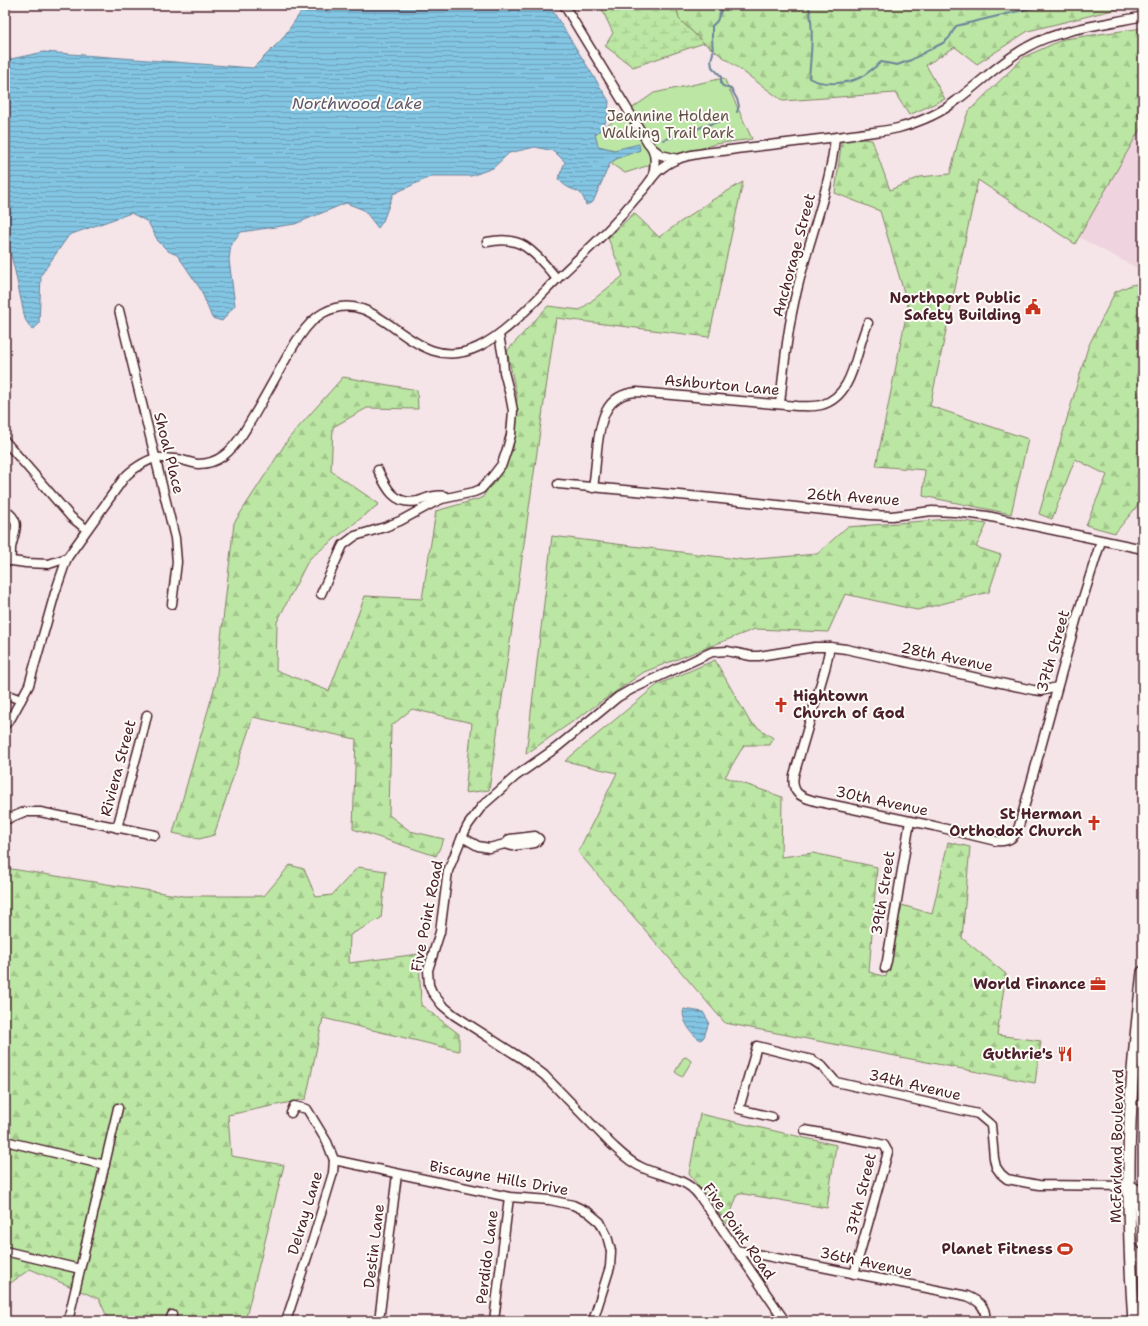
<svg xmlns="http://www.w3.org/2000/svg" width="1148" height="1326" font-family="'Shantell Sans',sans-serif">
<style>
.built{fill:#efd3de}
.forest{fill:url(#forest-firs);stroke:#828267}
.wetland{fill:url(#wetland-marsh);stroke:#828267}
.park{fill:#bbe6a3;stroke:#828267}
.water{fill:url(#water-rules);stroke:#6c839a}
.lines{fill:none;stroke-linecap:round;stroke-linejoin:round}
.stream{stroke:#6c839a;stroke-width:2}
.minor-casing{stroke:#4a1f2b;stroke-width:11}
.highway-casing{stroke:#4a1f2b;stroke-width:14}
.minor{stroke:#fdfcf7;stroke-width:8}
.highway{stroke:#fdfcf7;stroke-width:11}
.labels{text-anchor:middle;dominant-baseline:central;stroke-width:4;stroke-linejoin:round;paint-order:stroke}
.park-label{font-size:15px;fill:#665149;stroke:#fdfcf7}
.street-label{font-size:15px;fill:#4a1f2b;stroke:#fdfcf7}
.poi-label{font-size:15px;font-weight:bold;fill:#4a1f2b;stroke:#fdfcf7;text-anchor:end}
.water-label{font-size:16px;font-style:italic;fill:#5e596c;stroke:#fdfcf7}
</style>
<defs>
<pattern id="forest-firs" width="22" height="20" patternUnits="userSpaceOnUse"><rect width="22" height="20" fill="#bbe6a3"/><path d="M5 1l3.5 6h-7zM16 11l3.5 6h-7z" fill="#a2c58c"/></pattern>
<pattern id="wetland-marsh" width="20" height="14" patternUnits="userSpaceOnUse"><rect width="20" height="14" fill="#bbe6a3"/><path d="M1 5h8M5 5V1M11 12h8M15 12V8" fill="none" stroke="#a2c58c"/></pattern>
<pattern id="water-rules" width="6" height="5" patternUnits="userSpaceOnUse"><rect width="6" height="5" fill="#83c6e4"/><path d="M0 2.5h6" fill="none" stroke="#6da0b9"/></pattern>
</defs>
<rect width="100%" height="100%" fill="#f5e4e8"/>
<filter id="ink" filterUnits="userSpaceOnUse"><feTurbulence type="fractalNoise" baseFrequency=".025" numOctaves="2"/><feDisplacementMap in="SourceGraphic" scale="8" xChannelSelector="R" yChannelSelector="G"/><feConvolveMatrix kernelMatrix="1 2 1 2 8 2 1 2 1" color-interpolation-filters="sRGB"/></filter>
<g filter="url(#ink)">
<path class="built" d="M1143,104v167l-76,-40z"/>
<g class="forest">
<path d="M676,5h457l-105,26 -51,33 -22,-17 -29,18 19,34 -36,16 -14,-22 -112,8 -79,-58 -25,-24z"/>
<path d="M1143,28v96l-68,120 -97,-64 -48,226 98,33 -17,75 -88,-18 2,-26 -49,-4 32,-160 -28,-95 -45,-18 7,-56 30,3 18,50 30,-13 30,-3 9,-36 9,-26 56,-55 40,-18z"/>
<path d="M743,182l-34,155 -153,-19 -67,472 -24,3 7,-70 -60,-14 -21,17 -2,89 21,16 34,8 -8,17 -83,-27 3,-90 -103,-22 -39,118 -15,4 -26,-6 43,-151 18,-159 55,-85 54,-61 74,13 1,19 -51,-1 -34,19 -2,44 48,33 -70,55 -32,63 -1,48 53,21 36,-95 57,3 14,-88 46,-13 31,-48 4,-53 -10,-46 41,-45 32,4 43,-34 -15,-38 26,-25 25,24 50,-35z"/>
<path d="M1143,283v216l-28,34 -29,-8 21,-50 -32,-16 -23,60 -13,-5 49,-167 27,-55 16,-7z"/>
<path d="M949,519l38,5 -11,23 25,8 -12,37 -72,18 -72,-16 -17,38 -73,-3 -111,43 -118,82 26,-218 193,24 72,-6 30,-27z"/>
<path d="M715,660l35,62 23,16 -3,7h-26l-19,32 57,20 -1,60 32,-4 64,14 -8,105 17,5 16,-72 30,9 16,-72 22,5 -8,91 44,36 -9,61 44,6 -6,42 -310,-60 -147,-171 39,-79 -52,-12 92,-76z"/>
<path d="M290,865l14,4 12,28 16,-2 26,-28 28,4 -5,47 -31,17 -1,28 70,-9 2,51 38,29v17l-136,-33 -17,81 -78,16 3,41 53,9 -39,156h-136l-10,-22 -69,-30 -25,18v-419l178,28h81z"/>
<path d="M700,1114l136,31 -9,63 -89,-15 -11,31 -38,-50z"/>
</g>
<path class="wetland" d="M600,5h76l3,14 25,24 -71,24 -28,-21 8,-13z"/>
<g class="park">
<path d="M724,78l28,61 -37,5 -90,29 -15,-10 8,-5 22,-8h-26l-16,-4 -3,-12 59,-41z"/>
<path d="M686,1057l5,4v1l-9,15 -7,-5 8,-14z"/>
</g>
<g class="water">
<path d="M306,5h243l60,96 -1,12 -4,14 -9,7 3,12 16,4 25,-6 1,6 -22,8 -8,5 -17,39 -7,3c-5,-17 -9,-12 -20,-19 -3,-2 -6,-5 -8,-7l7,-17 -11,-11 -19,-4 -26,6 -16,15 -22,8h-39l-39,18 -10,27 -5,7 -14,-18 -18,-7 -51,21 -54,8 -10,12 -2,16 6,45 -13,16 -10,-3 -11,-28 -16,-24 -8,-11 -9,-4 -10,-10 -10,-19 -17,-9 -62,22 -28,40 -2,49 -7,6 -7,-11 -10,-48 -7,-28 -3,1v-187l6,2 33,-7 209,16 29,-29z"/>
<path d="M684,1009l19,3 6,10 -5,15 -3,3c-9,-4 -21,-22 -17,-31z"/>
</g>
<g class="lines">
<g class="stream">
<path d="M723,5l-6,16 -5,5v12l1,15 -2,7 1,7 9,9v8l2,2 8,3 6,10 2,7 -2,6"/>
<path d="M800,5l9,2c5,24 2,47 0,71 13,8 39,6 52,-1 7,-4 14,-10 20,-15l16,3 14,-5 18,-10 14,-7 6,-5 7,-12 88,-21"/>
<path d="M663,140l63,-21"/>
</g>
<defs>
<g id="minor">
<path d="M564,5l84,138c9,8 7,22 5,33"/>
<path d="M653,149l8,6 17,4"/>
<path d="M487,242c10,-2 19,-3 28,0 15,3 33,26 42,37"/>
<path d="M119,310l56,228 2,24 -5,42"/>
<path d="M780,404c4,-39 8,-80 18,-118 12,-50 32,-97 37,-148"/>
<path d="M5,441l66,76 15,12"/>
<path d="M378,470c8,18 17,36 40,31 9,-3 18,-7 27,-5"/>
<path d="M558,484l154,14 158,17 22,1 40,-5 23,1 32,4 156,33"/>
<path d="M593,488c2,-13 3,-26 4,-38 3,-27 7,-56 40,-58l160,14c8,0 16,1 24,-1 34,-9 34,-55 47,-82"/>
<path d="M5,510c18,12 9,21 6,38 0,4 0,9 -1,13"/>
<path d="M5,560l21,3 23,1 18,-6"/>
<path d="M321,594l22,-49 12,-9 30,-9 15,-6 35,-19 7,-3 32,-7 7,-3 11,-12 10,-13 5,-15 4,-14 2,-24 -3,-16 -6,-23 -1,-15 -4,-22"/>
<path d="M830,647l-5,22 -31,106c-3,18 6,22 21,26l119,25 62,15c13,1 19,-3 23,-15l58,-209 24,-76"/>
<path d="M5,694l16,6"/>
<path d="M5,725l6,-7 18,-33 26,-92 12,-35 57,-80c7,-8 21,-17 31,-20 7,-1 15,1 22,1 7,1 14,4 21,5 21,0 33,-13 44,-29 13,-20 24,-41 36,-62 10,-18 26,-50 45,-60 59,-32 87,66 155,34 29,-14 56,-45 79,-68 20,-20 43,-39 62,-61 8,-10 17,-20 25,-29 6,-7 10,-16 18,-21 18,-15 46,-15 68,-18 43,-6 87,-10 130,-16 13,-2 26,-3 38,-6 22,-6 42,-14 59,-28 24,-18 43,-38 70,-53 31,-18 81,-23 116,-31"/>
<path d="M5,820l19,-8h16l115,23"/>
<path d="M117,828l25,-92 5,-21"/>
<path d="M462,837l16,9 11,2 16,-4 7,2 23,-3 4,-4 -4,-3 -25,3 -5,5"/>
<path d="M885,968l2,-7 23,-140"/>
<path d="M772,1117l-33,-8 18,-63 55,14 11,7 13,15 142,32 13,11 3,33 2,9 5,7 6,5 32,6 91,1"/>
<path d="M805,1130l71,13 8,2 4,7 -34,122"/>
<path d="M5,1141l100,24"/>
<path d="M334,1160l175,37 41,3 23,5 15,7 12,10 7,14 4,15 -1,16 -17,54"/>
<path d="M736,1250l231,46c12,5 20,11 18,25"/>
<path d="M5,1251l75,18"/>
<path d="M68,1321l50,-213"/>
<path d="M170,1321l2,-6"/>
<path d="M286,1321l27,-82 20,-66 1,-13 -7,-18 -20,-33 -13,-3 -3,7"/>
<path d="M379,1321l18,-147"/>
<path d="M494,1321l15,-124"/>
<path d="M785,1321l-82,-120c-3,-4 -6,-9 -10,-12 -13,-12 -37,-14 -52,-22 -12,-5 -21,-15 -30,-23l-67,-69 -20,-15 -70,-45 -12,-10 -10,-13 -3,-7 -1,-15 12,-38 8,-61 14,-34 6,-12 14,-19 34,-30 40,-28 62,-51 14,-8 80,-37 15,-1 24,5h8l56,-9h15l16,2 187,41 8,1 16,-4"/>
</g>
<g id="highway">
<path d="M1130,1186l6,4 3,10 4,43"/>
<path d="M1134,1321c-5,-73 -7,-146 -3,-219 2,-43 7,-87 12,-130"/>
</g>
</defs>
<use href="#minor" class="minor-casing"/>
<use href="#highway" class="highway-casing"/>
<use href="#minor" class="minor"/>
<use href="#highway" class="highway"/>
</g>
</g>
<defs>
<symbol id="civic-bare" viewBox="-9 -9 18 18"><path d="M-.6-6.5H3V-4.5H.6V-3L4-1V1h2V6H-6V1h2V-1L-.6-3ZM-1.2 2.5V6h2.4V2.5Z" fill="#c8321e" stroke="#fdfcf7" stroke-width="2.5" paint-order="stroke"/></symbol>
<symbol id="church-bare" viewBox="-9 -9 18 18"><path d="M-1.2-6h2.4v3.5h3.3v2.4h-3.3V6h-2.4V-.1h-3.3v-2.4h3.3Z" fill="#c8321e" stroke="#fdfcf7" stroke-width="2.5" paint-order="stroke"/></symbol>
<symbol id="office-bare" viewBox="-9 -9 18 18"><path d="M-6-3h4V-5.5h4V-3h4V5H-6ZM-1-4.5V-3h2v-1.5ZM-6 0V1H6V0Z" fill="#c8321e" stroke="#fdfcf7" stroke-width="2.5" paint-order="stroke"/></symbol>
<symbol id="restaurant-bare" viewBox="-9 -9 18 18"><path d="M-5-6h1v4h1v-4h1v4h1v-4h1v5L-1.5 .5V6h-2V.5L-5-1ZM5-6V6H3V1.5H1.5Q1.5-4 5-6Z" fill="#c8321e" stroke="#fdfcf7" stroke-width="2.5" paint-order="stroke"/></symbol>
<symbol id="stadium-bare" viewBox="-9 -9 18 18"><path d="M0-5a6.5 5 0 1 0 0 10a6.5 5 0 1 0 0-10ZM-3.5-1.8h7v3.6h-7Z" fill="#c8321e" stroke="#fdfcf7" stroke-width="2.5" paint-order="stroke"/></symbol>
</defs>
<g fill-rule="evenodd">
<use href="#civic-bare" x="1022" y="296" width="22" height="22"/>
<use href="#church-bare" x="770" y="694" width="22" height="22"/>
<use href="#church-bare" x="1083" y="812" width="22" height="22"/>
<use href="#office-bare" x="1087" y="973" width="22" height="22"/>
<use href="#restaurant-bare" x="1054" y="1043" width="22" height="22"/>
<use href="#stadium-bare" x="1054" y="1238" width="22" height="22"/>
</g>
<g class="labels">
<g class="park-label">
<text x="668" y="116">Jeannine Holden<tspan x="668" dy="17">Walking Trail Park</tspan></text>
</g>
<g class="street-label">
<text transform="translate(794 255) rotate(-75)">Anchorage Street</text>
<text transform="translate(722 385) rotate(5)">Ashburton Lane</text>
<text transform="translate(169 453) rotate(76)">Shoal Place</text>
<text transform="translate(853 497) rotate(4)">26th Avenue</text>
<text transform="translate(1053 651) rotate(-74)">37th Street</text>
<text transform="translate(947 657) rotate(12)">28th Avenue</text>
<text transform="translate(118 768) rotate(-75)">Riviera Street</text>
<text transform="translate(882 801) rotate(12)">30th Avenue</text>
<text transform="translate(883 893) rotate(-81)">39th Street</text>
<text transform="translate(427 916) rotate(-79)">Five Point Road</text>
<text transform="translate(915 1085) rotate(13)">34th Avenue</text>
<text transform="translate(1117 1146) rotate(-89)">McFarland Boulevard</text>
<text transform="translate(499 1178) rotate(10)">Biscayne Hills Drive</text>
<text transform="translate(861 1194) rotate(-76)">37th Street</text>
<text transform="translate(305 1213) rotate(-73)">Delray Lane</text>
<text transform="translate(739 1231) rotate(55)">Five Point Road</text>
<text transform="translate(374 1246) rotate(-83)">Destin Lane</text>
<text transform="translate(487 1257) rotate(-83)">Perdido Lane</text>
<text transform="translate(866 1262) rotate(12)">36th Avenue</text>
</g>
<g class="poi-label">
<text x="1021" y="298">Northport Public<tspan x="1021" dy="17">Safety Building</tspan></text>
<text x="793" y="696" text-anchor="start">Hightown<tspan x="793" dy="17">Church of God</tspan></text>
<text x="1082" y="814">St Herman<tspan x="1082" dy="17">Orthodox Church</tspan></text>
<text x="1086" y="984">World Finance</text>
<text x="1053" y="1054">Guthrie's</text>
<text x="1053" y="1249">Planet Fitness</text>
</g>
<g class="water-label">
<text x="357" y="103">Northwood Lake</text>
</g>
</g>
<rect width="1148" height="1326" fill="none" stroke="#fdfcf7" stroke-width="20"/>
<rect x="10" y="10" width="1128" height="1306" fill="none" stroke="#4a1f2b" stroke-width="1.5" filter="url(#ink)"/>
</svg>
